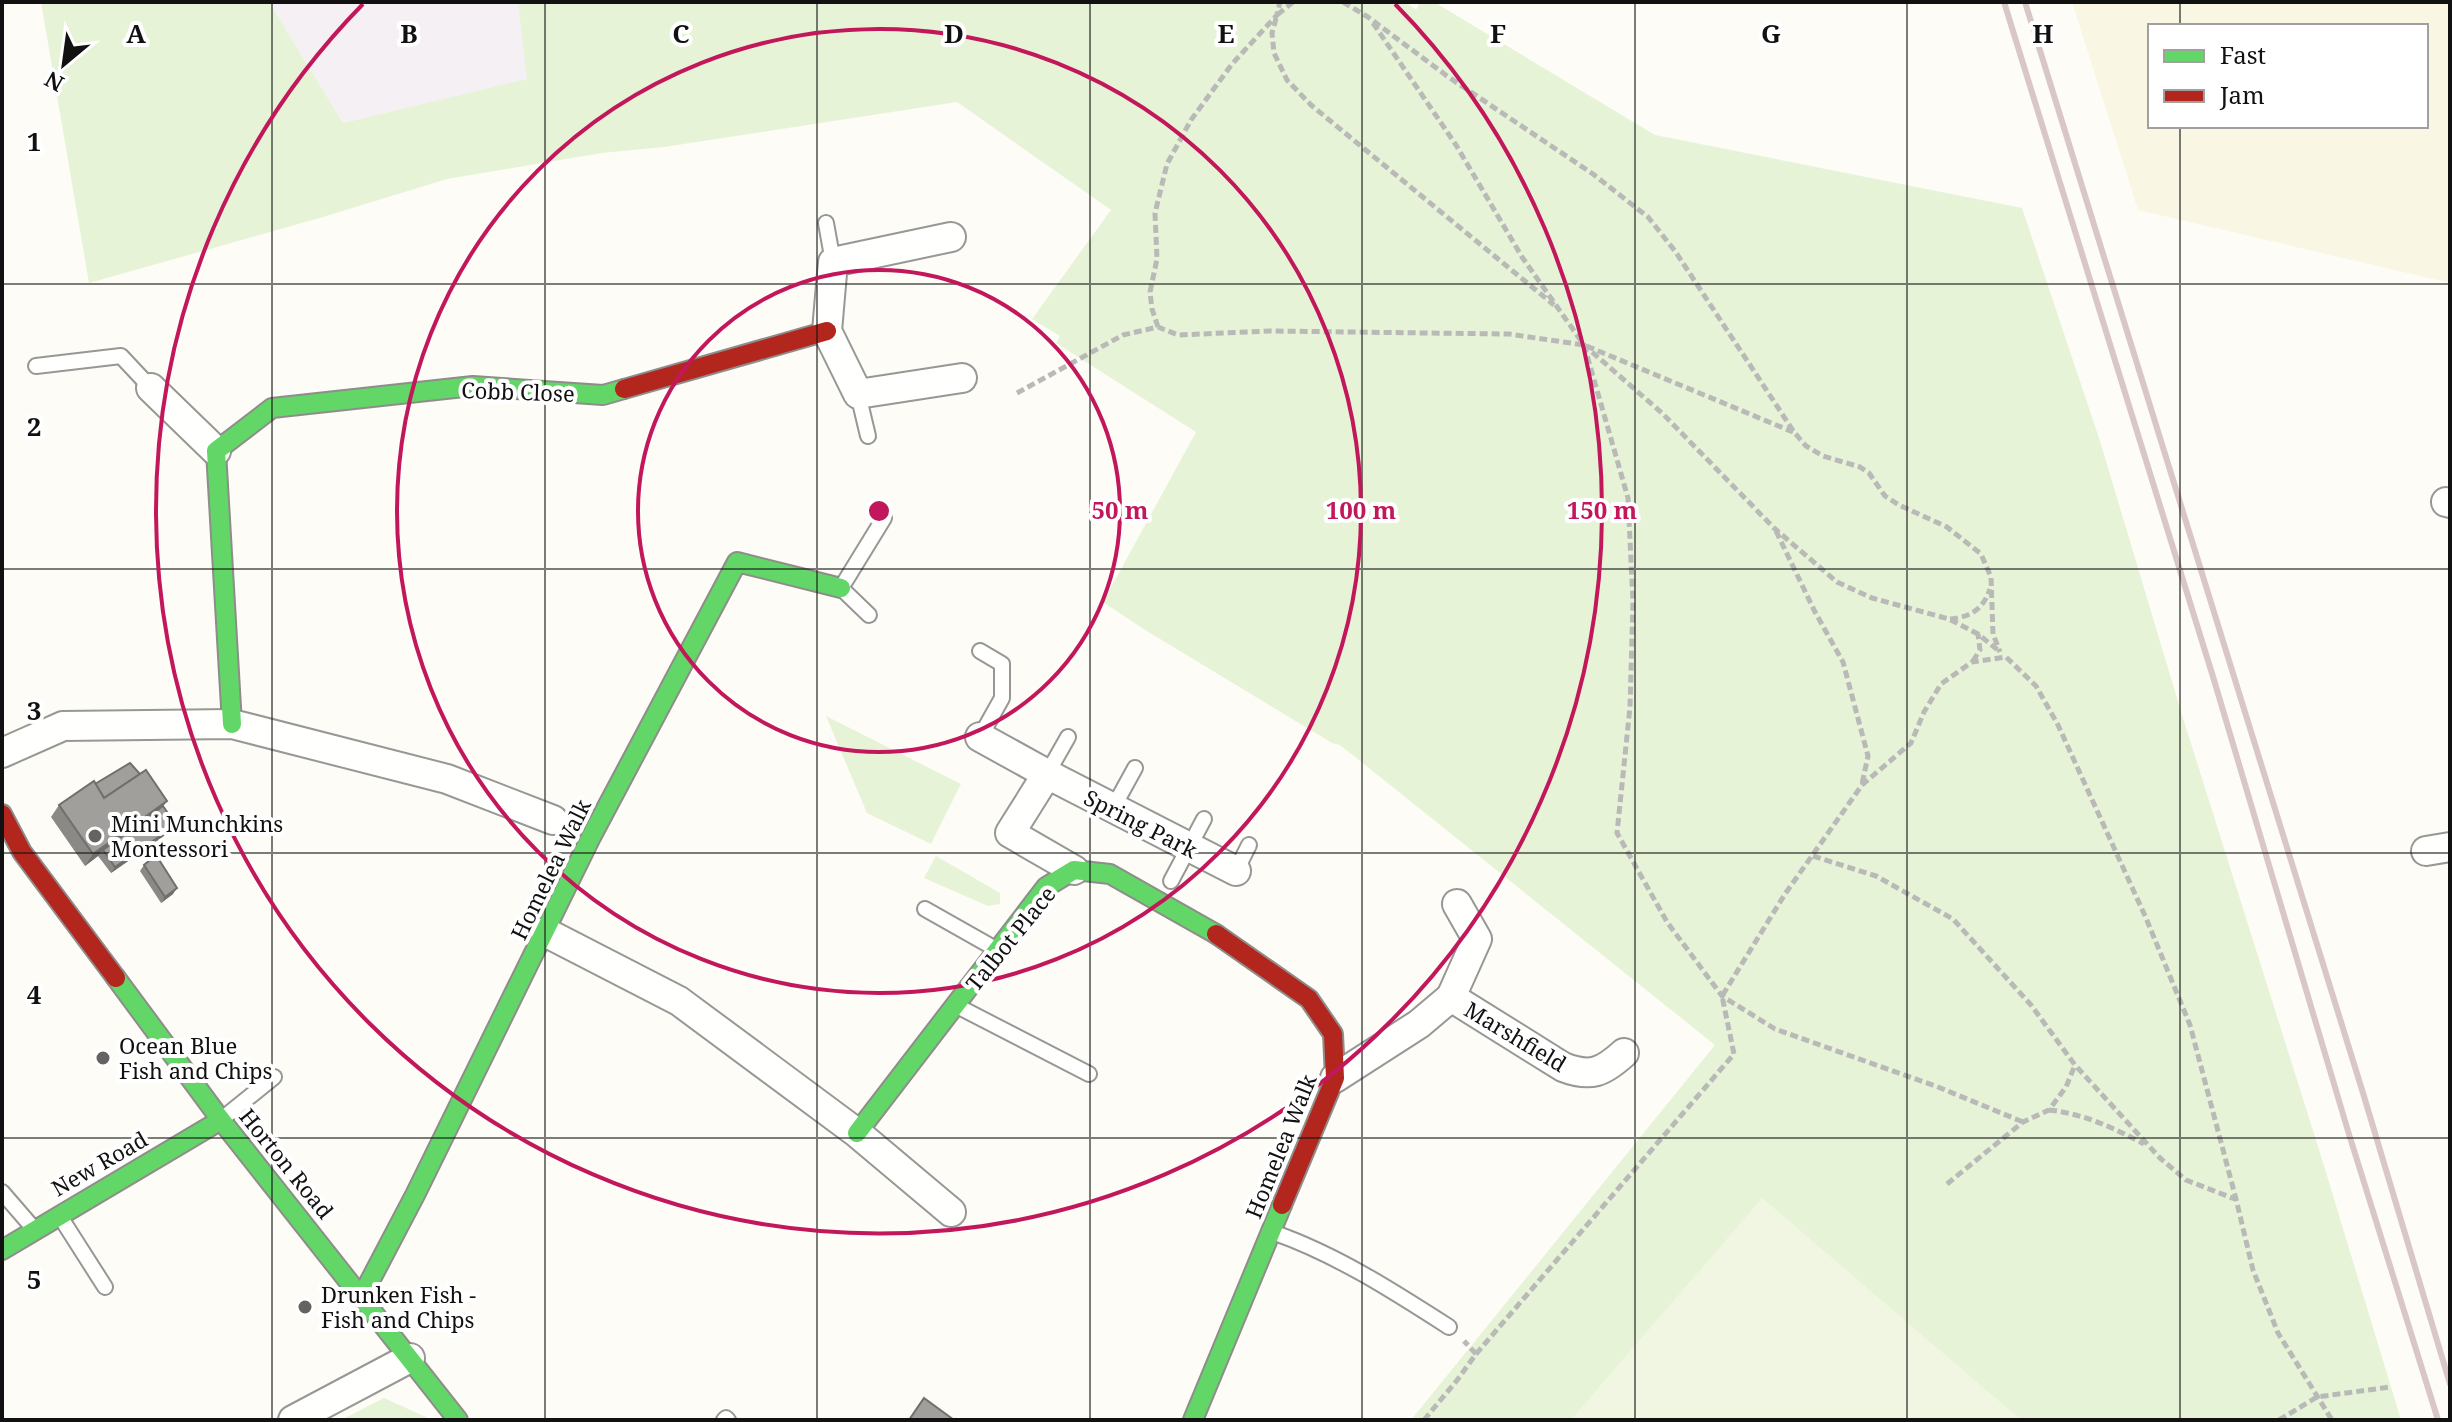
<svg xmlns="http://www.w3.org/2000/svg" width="2452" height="1422" font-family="'Noto Serif',serif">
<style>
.industrial{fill:#f5f0f3}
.farmland{fill:#f9f7e4;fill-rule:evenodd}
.green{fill:#e7f3d7}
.pitch{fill:#f0f6e1}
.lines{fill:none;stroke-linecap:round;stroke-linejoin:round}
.lane-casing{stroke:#979795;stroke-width:18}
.street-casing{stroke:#979795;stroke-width:32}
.fast-casing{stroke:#8e8d8b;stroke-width:22}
.jam-casing{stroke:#8e8d8b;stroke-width:22}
.path{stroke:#b9b9b8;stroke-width:5;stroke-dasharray:8 4;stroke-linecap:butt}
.lane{stroke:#fffffe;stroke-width:14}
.street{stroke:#fffffe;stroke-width:28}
.fast{stroke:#63d668;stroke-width:18}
.jam{stroke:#b3261e;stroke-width:18}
.rail{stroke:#d9c6c7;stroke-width:6}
.wall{fill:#8a8986}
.shaded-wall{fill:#716f6d}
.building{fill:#a19f9c;stroke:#716f6d;stroke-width:2}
.grid{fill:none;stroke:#111;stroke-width:2;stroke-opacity:0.55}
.ring{fill:none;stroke:#c2185b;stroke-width:4}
.poi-dot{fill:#646362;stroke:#fff;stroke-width:3}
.labels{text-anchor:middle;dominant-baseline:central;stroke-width:8;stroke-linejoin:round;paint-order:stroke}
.street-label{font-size:22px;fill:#111;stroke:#fff}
.poi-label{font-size:22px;fill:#111;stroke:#fff;text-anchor:start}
.grid-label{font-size:26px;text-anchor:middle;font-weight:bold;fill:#111;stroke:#fff;stroke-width:8;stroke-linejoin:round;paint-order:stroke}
.centre{fill:#c2185b;stroke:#fff;stroke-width:4}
.ring-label{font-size:24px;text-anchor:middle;font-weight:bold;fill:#c2185b;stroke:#fff;stroke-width:8;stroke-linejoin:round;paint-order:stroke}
</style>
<rect width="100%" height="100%" fill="#fdfcf7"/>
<path class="industrial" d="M269,2h249l10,77 -185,44z"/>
<path class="farmland" d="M2072,2h378v281l-312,-73zM2150,26h276v100h-276z"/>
<g class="green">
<path d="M41,2h228l74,121 184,-44 -9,-77h887l11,8 4,-8h14l221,133 367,73 78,233 82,274 139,441 80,264h-990l304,-375 -375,-300 -8,-2 -190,-115 -39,-26 93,-170 -140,-89 4,-7 -28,-17 79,-109 -154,-108 -293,45 -62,6 -155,26 -124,38 -234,66z"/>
<path d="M826,716l135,68 -30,60 -64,-31z"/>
<path d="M936,856l64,37v11l-12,2 -64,-28z"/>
<path d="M384,1398l42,19 2,3h-87z"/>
</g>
<path class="pitch" d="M1762,1198l259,222h-450z"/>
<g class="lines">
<defs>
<g id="lane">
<path d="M826,223l7,39"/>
<path d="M36,366l85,-10 30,32"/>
<path d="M858,394l10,42"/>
<path d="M869,615l-28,-27 43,-70"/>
<path d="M979,739l23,-41v-34l-22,-13"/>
<path d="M1047,774l21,-37"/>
<path d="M1113,808l22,-40"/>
<path d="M1236,871l13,-26"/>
<path d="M1171,881l33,-62"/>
<path d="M925,909l69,39"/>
<path d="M959,1007l130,67"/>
<path d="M222,1119l52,-42"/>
<path d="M2,1192l32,37"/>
<path d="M61,1218l44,69"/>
<path d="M1275,1233c62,22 118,58 174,94"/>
<path d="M724,1420l2,-2 2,2"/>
</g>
<g id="street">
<path d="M951,237l-118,25 -6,69 31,63 104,-16"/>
<path d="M151,388l65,63"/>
<path d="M2446,502l4,1"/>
<path d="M980,737l67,37 189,97"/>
<path d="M2,753l61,-27 169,-2 215,55 106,41"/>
<path d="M1047,774l-37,59 64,37"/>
<path d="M2426,851l24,-4"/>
<path d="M1457,904l20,35 -26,58 112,70c28,11 40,5 61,-14"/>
<path d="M545,932l134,69 178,132 94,79"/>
<path d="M1335,1078l84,-54 32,-27"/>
<path d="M293,1420l117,-62"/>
</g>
<g id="fast">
<path d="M232,724l-16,-273 56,-43 201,-22 130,9 21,-6"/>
<path d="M116,978l105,142 237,300"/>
<path d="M857,1133l189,-246 28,-17 36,4 106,60"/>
<path d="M2,1250l219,-130"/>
<path d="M362,1296l53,-101 176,-358 146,-275 104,26"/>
<path d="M1193,1420l89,-215"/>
</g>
<g id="jam">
<path d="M624,389l203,-58"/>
<path d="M2,814l20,38 94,126"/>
<path d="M1216,934l93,65 24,35 2,44 -53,127"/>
</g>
</defs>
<use href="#lane" class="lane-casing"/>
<use href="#street" class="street-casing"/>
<use href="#fast" class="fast-casing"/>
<use href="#jam" class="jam-casing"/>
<g class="path">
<path d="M1293,2l-16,13 -5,18 2,20 13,27 24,25 243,200"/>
<path d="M1343,2l25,15 79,59 146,98 55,43 27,34 119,181 12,14 17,10 37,11 9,6 16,23 14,9 48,22 34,27 10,23 2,57 7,18"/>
<path d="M1373,23l83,122 66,112 62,88 78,68 112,115 63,54 35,16 77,21 29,15 21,17"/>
<path d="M1158,327l-6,-18 -2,-17 7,-33 -2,-46 12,-49 24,-44 41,-56 45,-49 3,-13"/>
<path d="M1584,345l44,153 5,104 -3,105 -13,126 50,89 55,74 53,33 163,58 85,35"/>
<path d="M1017,393l106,-58 35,-8 20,8 92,-4 239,3 75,11 209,87"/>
<path d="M1776,531l39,81 28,50 25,94 -6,28"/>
<path d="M1950,619c21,-2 33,-10 40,-30"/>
<path d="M1973,661l7,-11 -2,-16"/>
<path d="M1813,856l63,20 77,43 78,86 44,60 85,93 26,22 49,19"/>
<path d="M2049,1110c35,4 63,17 95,34"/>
<path d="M1947,1184l76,-62 26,-12 17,-23 9,-22"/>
<path d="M1476,1354l258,-300 -12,-58 63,-102 77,-109 49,-42 13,-31 17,-28 31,-22 34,-5 30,29 22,39 88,193 44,107 46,174 17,71 25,63 54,87"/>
<path d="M1424,1420l34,-41 18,-25 -12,-13"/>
<path d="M2279,1420l38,-23 73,-10"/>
</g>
<use href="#lane" class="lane"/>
<use href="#street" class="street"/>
<use href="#fast" class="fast"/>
<use href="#jam" class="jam"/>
<g class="rail">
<path d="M2004,2l210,678 134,451 90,289"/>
<path d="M2025,2l338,1091 87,291"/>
</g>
</g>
<g class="wall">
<path d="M95,784l68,23 13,18 -5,6 -60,42 -13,-17 -13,10 -34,-49 8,-12z"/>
<path d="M144,865l29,29 -12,9 -21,-32z"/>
</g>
<g class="shaded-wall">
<path d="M167,801l-8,11 -56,38 -5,6 -13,10 8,-12z"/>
<path d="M176,825l-5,6 -60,42 4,-6z"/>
<path d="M177,888l-4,6 -12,9 4,-6z"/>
</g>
<g class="building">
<path d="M130,763l10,11 -36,24 -9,-14z"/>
<path d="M146,770l21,31 -74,53 -34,-49 35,-24 10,17z"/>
<path d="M163,806l13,19 -61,42 -12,-17z"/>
<path d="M156,855l21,33 -12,9 -21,-32z"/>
<path d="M924,1398l30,22h-45z"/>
</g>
<path class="grid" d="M272,2v1418M545,2v1418M817,2v1418M1090,2v1418M1362,2v1418M1635,2v1418M1907,2v1418M2180,2v24M2180,126v1294M2,284h2448M2,569h2448M2,853h2448M2,1138h2448"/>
<g class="ring">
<circle cx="879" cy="511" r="241"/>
<circle cx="879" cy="511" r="482"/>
<path d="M1395 4A723 723 0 1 1 363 4"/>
</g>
<g class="poi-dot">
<circle cx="95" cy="836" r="8"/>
<circle cx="103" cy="1058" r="8"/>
<circle cx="305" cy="1307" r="8"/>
</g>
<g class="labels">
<g class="street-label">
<text transform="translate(518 391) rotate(2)">Cobb Close</text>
<text transform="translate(1141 823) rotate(27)">Spring Park</text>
<text transform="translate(550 869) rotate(-64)">Homelea Walk</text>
<text transform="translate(1010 938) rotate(-51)">Talbot Place</text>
<text transform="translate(1516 1036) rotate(31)">Marshfield</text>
<text transform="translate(1280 1146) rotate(-68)">Homelea Walk</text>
<text transform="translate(99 1163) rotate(-30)">New Road</text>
<text transform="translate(287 1163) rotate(51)">Horton Road</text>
</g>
<g class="poi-label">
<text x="111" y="823">Mini Munchkins<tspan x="111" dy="25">Montessori</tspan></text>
<text x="119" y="1045">Ocean Blue<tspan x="119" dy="25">Fish and Chips</tspan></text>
<text x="321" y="1294">Drunken Fish -<tspan x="321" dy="25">Fish and Chips</tspan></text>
</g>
</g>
<g class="grid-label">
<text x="136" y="43">A</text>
<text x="409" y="43">B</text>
<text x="681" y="43">C</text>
<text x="954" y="43">D</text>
<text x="1226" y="43">E</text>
<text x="1498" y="43">F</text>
<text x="1771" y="43">G</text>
<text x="2043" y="43">H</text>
<text x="34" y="151">1</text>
<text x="34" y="436">2</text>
<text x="34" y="720">3</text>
<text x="34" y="1004">4</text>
<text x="34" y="1289">5</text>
</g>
<circle cx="879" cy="511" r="12" class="centre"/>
<g class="ring-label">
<text x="1120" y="519">50 m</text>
<text x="1361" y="519">100 m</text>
<text x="1602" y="519">150 m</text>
</g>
<rect width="2452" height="1422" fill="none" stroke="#111111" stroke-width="8"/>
<rect x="2148" y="24" width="280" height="104" fill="#ffffff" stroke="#a0a0a0" stroke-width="2"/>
<rect x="2164" y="50" width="40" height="12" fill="#63d668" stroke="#a0a0a0" stroke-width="2"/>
<text x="2220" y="64" font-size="24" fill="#111111">Fast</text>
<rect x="2164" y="90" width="40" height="12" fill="#b3261e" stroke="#a0a0a0" stroke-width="2"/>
<text x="2220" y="104" font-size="24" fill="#111111">Jam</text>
<g transform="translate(64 64) rotate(209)" stroke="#ffffff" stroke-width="6" paint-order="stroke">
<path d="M0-6L14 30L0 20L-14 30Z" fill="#111111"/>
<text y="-12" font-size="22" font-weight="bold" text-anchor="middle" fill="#111111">N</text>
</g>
</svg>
